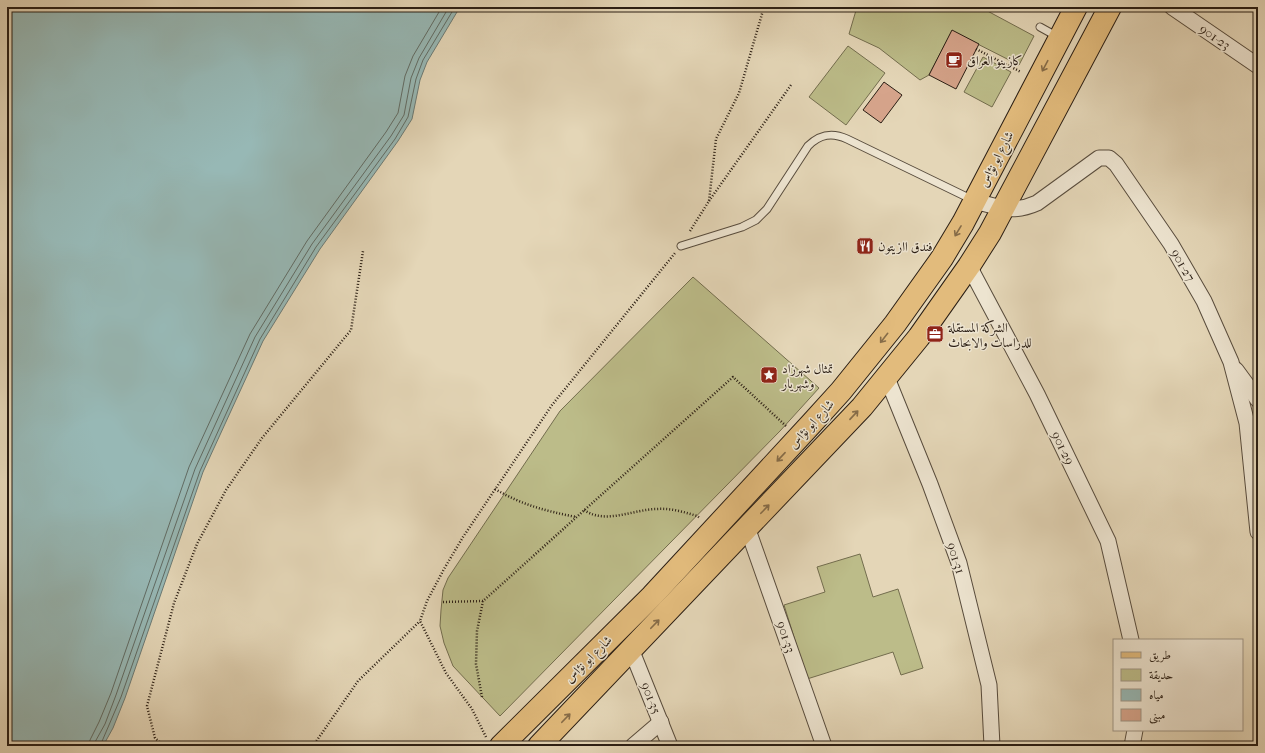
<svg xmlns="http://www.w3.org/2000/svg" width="1265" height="753" font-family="'IM FELL French Canon',Amiri,serif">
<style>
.green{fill:#bcbc89;stroke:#736d4e}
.water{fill:#97b8b5;stroke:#6b7a75}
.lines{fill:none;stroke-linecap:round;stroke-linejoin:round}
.shore{stroke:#606b64;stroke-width:1}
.ferry{stroke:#4b4c44;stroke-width:1;stroke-dasharray:5 4;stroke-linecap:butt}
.building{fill:#d6a48b;stroke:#2a1e14}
.service-casing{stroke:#584c3d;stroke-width:9}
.minor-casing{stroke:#584c3d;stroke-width:17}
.primary-casing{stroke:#2a1e14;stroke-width:24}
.path{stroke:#2a1e14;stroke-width:2.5;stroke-dasharray:1 2;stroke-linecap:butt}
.service{stroke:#ede4d0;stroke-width:7}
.minor{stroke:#ede4d0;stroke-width:15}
.primary{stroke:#e2bb7c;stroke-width:22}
.oneway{stroke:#866c48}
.labels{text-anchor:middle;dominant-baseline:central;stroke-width:3;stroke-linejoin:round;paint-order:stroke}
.street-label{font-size:13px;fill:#2a1e14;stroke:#ede4d0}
.poi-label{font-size:13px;fill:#2a1e14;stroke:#ede4d0;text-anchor:start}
</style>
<rect width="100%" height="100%" fill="#e4d6b7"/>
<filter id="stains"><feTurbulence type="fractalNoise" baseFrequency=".005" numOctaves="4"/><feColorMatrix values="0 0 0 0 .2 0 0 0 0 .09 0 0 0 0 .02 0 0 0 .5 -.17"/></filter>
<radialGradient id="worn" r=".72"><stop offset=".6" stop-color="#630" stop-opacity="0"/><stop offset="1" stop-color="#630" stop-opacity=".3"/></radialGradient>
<g class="green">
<path d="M857,7h123l54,29 -15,29 -67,-34 -23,44 -9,5 -41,-32 -30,-14z"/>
<path d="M848,46l37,27 -39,52 -37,-28z"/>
<path d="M983,57l28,15 -19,35 -28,-15z"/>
<path d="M693,277l126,111 -39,43 -280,285 -47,-50 -9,-23 -4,-17 1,-16 2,-20 5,-12 112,-167z"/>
<path d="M860,554l13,43 25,-8 25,79 -22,7 -8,-23 -86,27 -23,-74 41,-13 -8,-25z"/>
</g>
<path class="water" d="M7,7h453l-33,55 -7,18 -8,39 -14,22 -78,108 -57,92 -60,131 -78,226 -12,30 -10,18h-96z"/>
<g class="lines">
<g class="shore">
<path d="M89,746l1,-6 9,-18 12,-29 78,-226 61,-133 57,-93 79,-109 12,-19 7,-37 8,-20 29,-49"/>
<path d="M95,746v-4l10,-18 11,-29 79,-226 60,-132 57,-93 79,-108 13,-21 7,-37 8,-20 30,-51"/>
<path d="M100,746l21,-49 79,-226 60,-132 56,-92 79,-108 13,-22 8,-38 7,-19 32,-53"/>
</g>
<path class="ferry" d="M7,16l5,-9"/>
</g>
<g class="building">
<path d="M952,30l27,14 -23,45 -27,-14z"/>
<path d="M884,82l18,13 -21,28 -18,-13z"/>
</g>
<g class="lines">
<defs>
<g id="service">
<path d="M1040,27l18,10"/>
<path d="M681,246l61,-19 14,-7 11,-11 41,-63c12,-12 24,-14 39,-7l126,61"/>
</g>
<g id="minor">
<path d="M1172,7l86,59"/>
<path d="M975,201c23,6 38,13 62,2l62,-45h10l7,6 55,80 33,57 27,61 16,61 11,109"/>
<path d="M969,266l68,128 71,147 23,99"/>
<path d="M1236,370l22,30"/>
<path d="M887,378l43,106 29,79 30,122 3,61"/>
<path d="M747,527l77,219"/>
<path d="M631,649l39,97"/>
<path d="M633,746l28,-24"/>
<path d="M1132,746l3,-16"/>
</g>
<g id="primary">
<path d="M501,746l151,-150 160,-173 29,-32 54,-67 47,-66 21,-35 113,-216"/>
<path d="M539,746l323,-339 57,-70 50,-71 21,-33 120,-226"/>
</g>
</defs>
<use href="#service" class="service-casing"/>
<use href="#minor" class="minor-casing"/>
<use href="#primary" class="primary-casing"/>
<g class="path">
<path d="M976,49l45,23"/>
<path d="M709,201l82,-116"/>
<path d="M690,231l19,-30 7,-62 23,-46 25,-86"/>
<path d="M495,489c27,16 51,22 81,28"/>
<path d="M584,510c22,15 50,-1 73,-1 14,-1 27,3 40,7l3,2"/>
<path d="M443,602l40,-1"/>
<path d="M482,697l-6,-33 1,-33 6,-30 250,-224 53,49"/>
<path d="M486,737l-14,-28 -26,-36 -26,-52 7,-20 17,-32 19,-32 89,-132 123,-152"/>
<path d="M164,746l-9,-8 -8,-32 27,-103 23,-59 29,-54 36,-52 89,-108 12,-79"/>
<path d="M313,746l45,-65 62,-60"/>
</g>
<use href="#service" class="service"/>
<use href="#minor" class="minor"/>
<use href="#primary" class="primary"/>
</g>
<defs><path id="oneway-shaft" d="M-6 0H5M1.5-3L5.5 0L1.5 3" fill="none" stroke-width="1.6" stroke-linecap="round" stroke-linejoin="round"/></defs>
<g class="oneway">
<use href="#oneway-shaft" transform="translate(1045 66) rotate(118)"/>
<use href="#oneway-shaft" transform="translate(958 231) rotate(121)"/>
<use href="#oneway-shaft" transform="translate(884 338) rotate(128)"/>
<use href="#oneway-shaft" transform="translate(854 415) rotate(-47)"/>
<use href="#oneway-shaft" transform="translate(781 457) rotate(133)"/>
<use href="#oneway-shaft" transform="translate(765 509) rotate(-46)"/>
<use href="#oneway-shaft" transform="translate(655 624) rotate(-46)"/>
<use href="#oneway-shaft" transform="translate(566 718) rotate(-46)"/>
</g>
<defs>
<symbol id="cafe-square" viewBox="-11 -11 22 22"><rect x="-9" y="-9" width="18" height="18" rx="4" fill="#8f2418" stroke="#ede4d0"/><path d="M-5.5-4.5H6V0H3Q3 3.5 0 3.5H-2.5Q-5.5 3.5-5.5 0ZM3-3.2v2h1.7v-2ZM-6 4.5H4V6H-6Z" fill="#fff"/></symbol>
<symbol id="restaurant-square" viewBox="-11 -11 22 22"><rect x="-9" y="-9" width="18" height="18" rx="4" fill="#8f2418" stroke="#ede4d0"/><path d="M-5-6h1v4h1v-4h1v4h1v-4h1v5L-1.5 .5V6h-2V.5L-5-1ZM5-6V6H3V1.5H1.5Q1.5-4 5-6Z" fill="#fff"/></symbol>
<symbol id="office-square" viewBox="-11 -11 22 22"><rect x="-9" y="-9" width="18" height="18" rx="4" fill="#8f2418" stroke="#ede4d0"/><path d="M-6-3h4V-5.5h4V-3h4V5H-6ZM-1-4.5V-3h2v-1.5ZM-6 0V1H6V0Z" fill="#fff"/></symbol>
<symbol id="sight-square" viewBox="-11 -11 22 22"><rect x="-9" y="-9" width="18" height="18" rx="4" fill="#8f2418" stroke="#ede4d0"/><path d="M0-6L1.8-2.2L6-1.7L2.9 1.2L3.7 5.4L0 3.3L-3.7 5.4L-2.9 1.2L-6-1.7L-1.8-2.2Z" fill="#fff"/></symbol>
</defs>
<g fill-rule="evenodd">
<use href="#cafe-square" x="944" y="50" width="20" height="20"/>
<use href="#restaurant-square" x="855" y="236" width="20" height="20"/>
<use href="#office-square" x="925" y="324" width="20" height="20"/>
<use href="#sight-square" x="759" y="365" width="20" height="20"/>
</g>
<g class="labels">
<g class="street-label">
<text transform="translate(1215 37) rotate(35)">901-23</text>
<text transform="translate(996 159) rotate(-63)">شارع ابو نؤاس</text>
<text transform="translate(1183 265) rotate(60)">901-27</text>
<text transform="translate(811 424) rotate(-48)">شارع ابو نؤاس</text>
<text transform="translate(1063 448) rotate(64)">901-29</text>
<text transform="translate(956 558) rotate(72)">901-31</text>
<text transform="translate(786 637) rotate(71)">901-33</text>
<text transform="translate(588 659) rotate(-45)">شارع ابو نؤاس</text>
<text transform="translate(651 698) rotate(68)">901-35</text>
</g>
<g class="poi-label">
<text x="967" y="60">كازينو العراق</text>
<text x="878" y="246">فندق اازيتون</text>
<text x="948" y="327">الشركة المستقلة<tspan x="948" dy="15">للدراسات والابحاث</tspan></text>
<text x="782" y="368">تمثال شهرزاد<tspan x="782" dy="15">وشهريار</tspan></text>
</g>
</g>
<rect width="1265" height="753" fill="none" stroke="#e4d6b7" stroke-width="24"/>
<rect x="8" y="8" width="1249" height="737" fill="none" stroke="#2a1e14" stroke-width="2"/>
<rect x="12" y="12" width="1241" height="729" fill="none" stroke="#2a1e14"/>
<rect x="1113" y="639" width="130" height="92" fill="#ede4d0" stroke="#9f9585"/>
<rect x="1121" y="652" width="20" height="6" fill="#e2bb7c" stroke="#9f9585"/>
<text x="1149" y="659" font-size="12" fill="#2a1e14">طريق</text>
<rect x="1121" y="669" width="20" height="12" fill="#bcbc89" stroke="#9f9585"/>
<text x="1149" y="679" font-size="12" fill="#2a1e14">حديقة</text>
<rect x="1121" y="689" width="20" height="12" fill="#97b8b5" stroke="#9f9585"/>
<text x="1149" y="699" font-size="12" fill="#2a1e14">مياه</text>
<rect x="1121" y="709" width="20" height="12" fill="#d6a48b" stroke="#9f9585"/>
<text x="1149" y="719" font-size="12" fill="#2a1e14">مبنى</text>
<rect width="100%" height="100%" filter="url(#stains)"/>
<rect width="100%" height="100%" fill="url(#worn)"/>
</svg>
